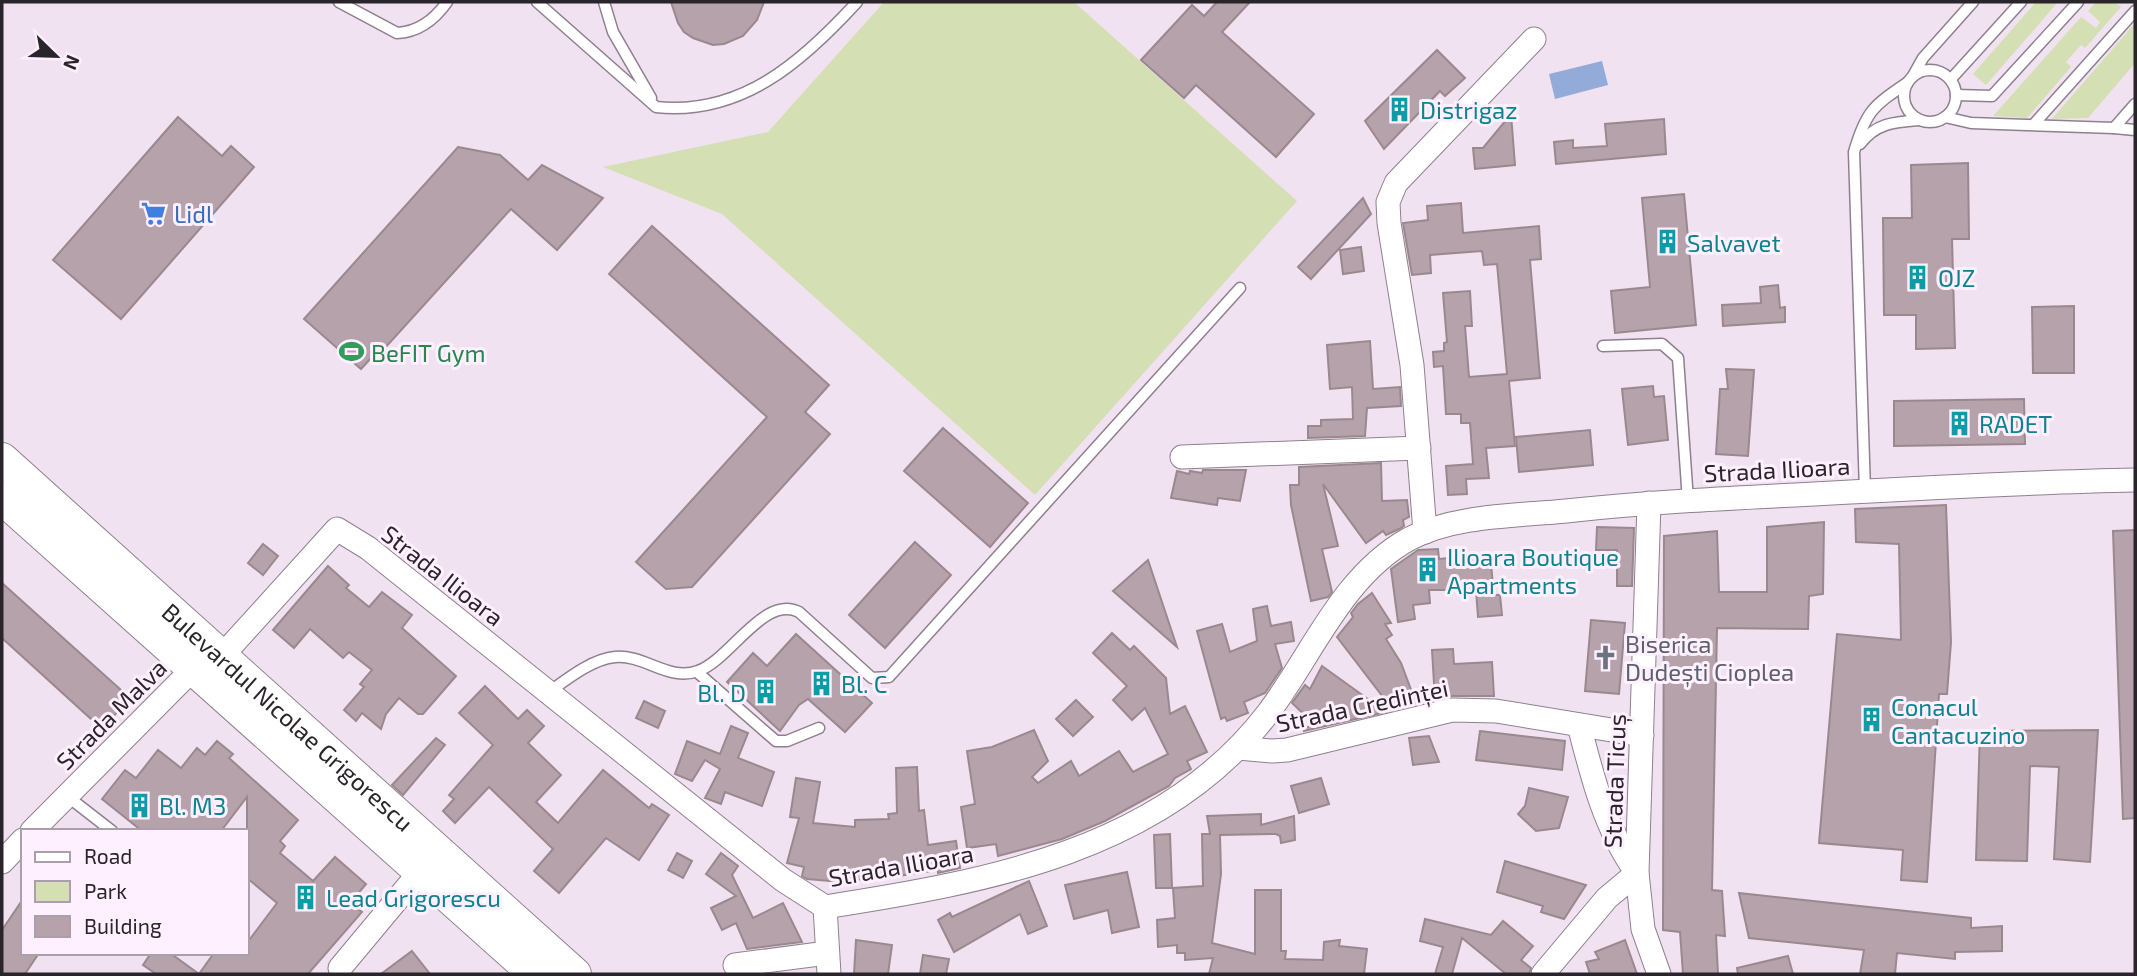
<svg xmlns="http://www.w3.org/2000/svg" width="2137" height="976" font-family="'Exo 2',sans-serif">
<style>
.green{fill:#d4dfb4}
.water{fill:#93abd8}
.building{fill:#b6a2aa;stroke:#9b888f;stroke-width:2}
.lines{fill:none;stroke-linecap:round;stroke-linejoin:round}
.service-casing{stroke:#8e808e;stroke-width:13}
.minor-casing{stroke:#8e808e;stroke-width:25}
.secondary-casing{stroke:#8e808e;stroke-width:34}
.service{stroke:#fff;stroke-width:10}
.minor{stroke:#fff;stroke-width:23}
.secondary{stroke:#fff;stroke-width:32}
.labels{text-anchor:middle;dominant-baseline:central;stroke-width:6;stroke-linejoin:round;paint-order:stroke}
.culture-label{font-size:24px;fill:#0d838f;stroke:#fff0ff;text-anchor:start}
.shop-label{font-size:24px;fill:#366cbe;stroke:#fff0ff;text-anchor:start}
.leisure-label{font-size:24px;fill:#27864d;stroke:#fff0ff;text-anchor:start}
.street-label{font-size:24px;fill:#2a252a;stroke:#fff0ff}
.worship-label{font-size:24px;fill:#5b616d;stroke:#fff0ff;text-anchor:start}
</style>
<rect width="100%" height="100%" fill="#f1e2f1"/>
<g class="green">
<path d="M884,2h190l223,199 -262,294 -313,-281 -119,-47 165,-35z"/>
<path d="M2036,2h22l-72,83 -13,-11z"/>
<path d="M2096,2h19l6,5 -36,41 -4,-3 -15,17 5,5 -44,51 -34,-2 88,-99 15,11 4,-6 -12,-11z"/>
<path d="M2135,23v40l-47,55 -36,1z"/>
</g>
<path class="water" d="M1602,61l6,24 -53,14 -6,-25z"/>
<g class="building">
<path d="M671,2h93l-7,18 -14,16 -19,8 -11,1 -20,-7 -9,-6 -6,-9z"/>
<path d="M1217,2h33l-28,30 92,82 -38,43 -80,-72 -12,13 -43,-38 51,-55 12,11z"/>
<path d="M1437,50l28,28 -20,18 -5,-5 -56,58 -19,-28z"/>
<path d="M1511,114l4,51 -40,4 -2,-21h10z"/>
<path d="M178,117l44,39 9,-10 23,21 -133,152 -68,-59z"/>
<path d="M1664,119l2,35 -110,10 -2,-22 19,-2v8l34,-2 -2,-22z"/>
<path d="M458,147l42,8 28,25 14,-15 61,33 -46,52 -46,-41 -126,139 -3,-2 -21,23 -57,-50z"/>
<path d="M1968,163l1,76h-17l3,109 -39,1v-34h-32l-1,-97h29l-1,-53z"/>
<path d="M1684,194l12,131 -81,8 -4,-42 39,-4 -8,-89z"/>
<path d="M1363,198l8,16 -60,65 -13,-12z"/>
<path d="M1461,203l2,30 76,-7 2,33 -11,1 10,118 -31,3 6,65 -29,2 3,30 -23,1 1,15 -19,1 -2,-29 27,-2 -3,-41h-9v-9h-15l-3,-48 -9,1 -1,-15 11,-1v-8l3,-1 -4,-49 27,-2 2,35h-7l4,51 38,-3 -10,-110 -13,1 -2,-14 -52,4 1,18 -19,2 -9,-52 25,-3 -1,-14z"/>
<path d="M652,226l177,159 -24,27 25,22 -138,153 -26,2 -30,-27 131,-145 -158,-143z"/>
<path d="M1361,247l3,24 -21,3 -3,-24z"/>
<path d="M1778,285l2,23 5,-1v15l-62,4 -1,-21 39,-2 -1,-16z"/>
<path d="M2074,306v67h-41l-1,-66z"/>
<path d="M1370,341l3,48 27,-2 1,19 -34,2 -2,28 -57,2v-12h13v-6l32,-1 -1,-32 -22,2 -3,-44z"/>
<path d="M1726,369l28,1 -6,86 -32,-2 4,-65h8z"/>
<path d="M1653,386l1,11 10,-1 4,44 -40,5 -6,-56z"/>
<path d="M2024,399l1,45 -131,2v-45z"/>
<path d="M943,428l85,75 -38,44 -86,-76z"/>
<path d="M1590,430l3,35 -74,7 -3,-35z"/>
<path d="M1381,463l1,38 25,-1 2,17 -6,3 1,6 -5,3 -13,6 -3,-4 -17,12 -43,-59 15,62 -16,3 10,43 -4,5 -17,4 -20,-96 -1,-20h9v-18z"/>
<path d="M1203,470h43l-6,31 -22,-3 -1,7 -46,-7 6,-27 12,3 1,-3 12,2z"/>
<path d="M1946,505l5,137 -4,52h-8l-12,188 -26,-2 2,-30 -84,-7 18,-209 64,6 -2,-96 -43,-2 -1,-33z"/>
<path d="M1824,522l-1,72 -14,2 -1,33 -91,-1 -5,262 10,1 3,45 -9,-1 2,39h-35l-3,-42 -17,-2 1,-394 53,-5 2,61h48v-65z"/>
<path d="M1597,527l37,1 -2,58h-15v-36h-21z"/>
<path d="M2135,530v288l-12,1 -10,-288z"/>
<path d="M915,542l36,33 -66,73 -36,-33z"/>
<path d="M263,544l15,12 -15,19 -15,-12z"/>
<path d="M1438,549l1,10 51,-5 4,41h6l2,20 -24,2 -2,-27h-47l1,13 -17,2 2,14 -17,3 -7,-53 27,-19z"/>
<path d="M1148,560l29,87 -64,-56z"/>
<path d="M328,566l21,19 -3,3 23,19 13,-15 30,23 -10,13 54,48 -33,38h-5l-19,-16 -13,16 -5,15 -19,-16 -6,8 -12,-11 20,-23 -4,-3 12,-14 -23,-18 -6,6 -33,-29 -16,19 -21,-18z"/>
<path d="M2,583l128,115 -28,31 -100,-91z"/>
<path d="M1372,593l19,30 -6,1 7,11 -6,4 15,24 15,40 -7,3 -16,4 -56,-73 16,-20 -2,-4 7,-9z"/>
<path d="M1267,606l4,20 20,-4 3,19 -19,3 7,24 -17,25 -21,9 4,11 -21,8 -2,-4 -4,2 -24,-88 25,-7 8,28 27,-11 -4,-32z"/>
<path d="M1591,620l34,3 -6,71 -34,-3z"/>
<path d="M1112,633l18,17 4,-4 32,32 4,36 15,-8 22,46 -20,9 4,8 -16,9 -6,8 -64,35 -43,18 -64,17 -2,-12 -29,4 -6,-41 14,-3 -8,-53 25,-4 42,-17 14,31 -16,16 6,6 33,-22 8,15 40,-25 14,21 35,-18 -23,-46 -13,12 -19,-20 14,-14 -34,-33z"/>
<path d="M796,634l76,69 -27,29 -37,-33 -9,6 -19,26 -53,-49 26,-29 14,13z"/>
<path d="M1453,649l1,15 38,-2 2,34h-42l-17,4 -3,-50z"/>
<path d="M1322,666l64,46 -82,19v-2l10,-5 -22,-21 13,-18 5,4z"/>
<path d="M485,686l33,33 9,-9 17,16 -16,17 33,32 -25,27 22,21 45,-53 46,38 3,-4 17,11 -30,45 -33,-22 -47,55 -25,-22 19,-22 -64,-62 -34,36 -12,-12 11,-12 -5,-4 44,-50 -34,-32z"/>
<path d="M1076,700l17,17 -20,19 -17,-17z"/>
<path d="M644,701l21,10 -7,17 -22,-10z"/>
<path d="M731,726l17,7 -10,25 36,14 -12,34 -37,-14 -4,12 -16,-6 15,-29 -15,-9 -13,21 -17,-7 12,-33 33,13z"/>
<path d="M2098,730l-8,132 -36,-3 5,-92 -29,-1 -3,95 -51,-1 4,-129z"/>
<path d="M1480,731l85,10 -3,29 -86,-10z"/>
<path d="M1429,736l10,26 -26,3 -4,-27z"/>
<path d="M436,738l9,7 -42,50 -11,-10z"/>
<path d="M217,741l16,13 -4,4 69,62 -18,21 5,5 -5,7 33,28 22,-24 31,27 -16,19 12,9 -54,62h-109l15,-21h33v-10l30,-40 -30,-25v-81l-26,34h-79l-40,-32 23,-29 11,8 22,-28 23,18 16,-20 8,7z"/>
<path d="M917,767l2,44 5,-1 4,35 28,-4 4,27 -22,5v-3l-59,9 -38,1v2l-34,-3 -5,-3 2,-9 -17,-4 12,-45 -9,-1 6,-39 24,4 -7,41 42,4v-7l34,-1 -1,-5 9,-1 -1,-45z"/>
<path d="M1321,778l8,26 -30,9 -8,-27z"/>
<path d="M1529,788l39,9 -9,31 -23,3 -18,-17 7,-8z"/>
<path d="M1261,814v11l33,-9 1,24 -14,3 -1,-7 -4,-2 -56,1 1,39 -9,69 43,11v-64h26v61h5l-1,8 38,1 1,-18 16,-2 -1,6 28,3 -3,25h-155l4,-16 -28,2v-7h-8v-8l-19,2 -1,-27 18,-2 -2,-30 30,-2 -1,-52h8l-3,-18z"/>
<path d="M1170,834l2,54h-16l-2,-53z"/>
<path d="M677,853l15,8 -9,17 -15,-8z"/>
<path d="M721,853l17,13 -6,9 21,43 30,-15 19,39 -55,7 -11,-26 -14,7 -11,-22 25,-12 -30,-22z"/>
<path d="M1505,861l81,24 -22,34 -23,-7 2,-6 -46,-14z"/>
<path d="M1127,872l12,55 -27,6 -4,-23 -34,9 -9,-34z"/>
<path d="M1029,881l18,45 -19,8 -8,-20 -66,38 -16,-32 12,-7 2,4z"/>
<path d="M1739,893l232,25v10l31,-2v25l-47,1v7l-58,-6 -2,21h-35l4,-24 -115,-12z"/>
<path d="M23,899v54h16l-14,21h-23v-44z"/>
<path d="M1425,919l66,16 12,-14 30,25 -12,14 10,8 -2,6h-23l-44,-36 -10,36h-17l8,-27 -23,-6z"/>
<path d="M856,940l36,5 -4,29h-34z"/>
<path d="M1625,940l12,34h-47l-4,-12 13,-3 -4,-7z"/>
<path d="M412,951l18,23h-49z"/>
<path d="M151,953h19l29,21h-43l-13,-9z"/>
<path d="M923,955l26,4 -3,15h-26z"/>
<path d="M1788,956l5,18h-55l-1,-6z"/>
</g>
<g class="lines">
<defs>
<g id="service">
<path d="M339,2l58,31c21,-1 38,-14 50,-31"/>
<path d="M537,2l119,105c86,9 147,-46 201,-105"/>
<path d="M604,2l9,30 38,66"/>
<circle cx="1930" cy="96" r="26"/>
<path d="M1913,76l10,-18 50,-56"/>
<path d="M1951,79l70,-77"/>
<path d="M1956,95l36,1 86,-94"/>
<path d="M1945,117l26,6 143,5 21,-24"/>
<path d="M2034,124l101,-113"/>
<path d="M2114,128l21,2"/>
<path d="M1860,144c16,-21 34,-22 60,-24"/>
<path d="M1603,346l59,-2 16,14 10,143"/>
<path d="M1865,491l-11,-339c12,-41 19,-46 53,-69"/>
<path d="M697,672l79,69h11l32,-13"/>
<path d="M549,692c18,-13 43,-33 66,-35 29,-3 54,25 83,14 32,-11 66,-77 101,-59l73,66 17,-1 351,-389"/>
<path d="M67,796l45,35"/>
</g>
<g id="minor">
<path d="M1182,457l237,-9"/>
<path d="M1649,503l-12,370 6,56 16,45"/>
<path d="M1425,532l-13,-167 -23,-142 -1,-21 8,-19 138,-144"/>
<path d="M221,657l116,-128 31,19 415,332 42,27c160,-25 338,-56 443,-194 44,-58 74,-137 141,-174 46,-24 106,-23 157,-28 83,-9 165,-13 248,-17 107,-6 214,-12 321,-14"/>
<path d="M1238,748l34,3 15,-1 165,-40 44,1 146,24"/>
<path d="M32,831l161,-162"/>
<path d="M2,862l21,-22"/>
<path d="M825,907l4,67"/>
<path d="M735,965l92,-12"/>
<path d="M340,968l80,-96"/>
<path d="M1543,974l64,-76 30,-25c-32,-44 -45,-97 -58,-148"/>
</g>
<g id="secondary">
<path id="s1" d="M2,459l573,515"/>
<path d="M2,498l533,476"/>
</g>
</defs>
<use href="#service" class="service-casing"/>
<use href="#minor" class="minor-casing"/>
<use href="#secondary" class="secondary-casing"/>
<use href="#service" class="service"/>
<use href="#minor" class="minor"/>
<use href="#secondary" class="secondary"/>
</g>
<defs>
<symbol id="building-bare" viewBox="-9 -9 18 18"><path d="M-4-6H4V6H1V3H-1V6H-4ZM-2.5-4.3h1.7v1.8h-1.7ZM.8-4.3h1.7v1.8H.8ZM-2.5-1h1.7V.8h-1.7ZM.8-1h1.7V.8H.8Z" fill="#0f9aa8" stroke="#fff0ff" stroke-width="2.5" paint-order="stroke"/></symbol>
<symbol id="supermarket-bare" viewBox="-9 -9 18 18"><path d="M-6-5.5h2.5l.6 2H6L4.5 2H-2.5L-4.4-4H-6ZM-1.5 3.2a1.3 1.3 0 1 0 .1 0ZM3 3.2a1.3 1.3 0 1 0 .1 0Z" fill="#3f7fe0" stroke="#fff0ff" stroke-width="2.5" paint-order="stroke"/></symbol>
<symbol id="stadium-bare" viewBox="-9 -9 18 18"><path d="M0-5a6.5 5 0 1 0 0 10a6.5 5 0 1 0 0-10ZM-3.5-1.8h7v3.6h-7Z" fill="#2e9e5b" stroke="#fff0ff" stroke-width="2.5" paint-order="stroke"/></symbol>
<symbol id="church-bare" viewBox="-9 -9 18 18"><path d="M-1.2-6h2.4v3.5h3.3v2.4h-3.3V6h-2.4V-.1h-3.3v-2.4h3.3Z" fill="#6b7280" stroke="#fff0ff" stroke-width="2.5" paint-order="stroke"/></symbol>
</defs>
<g fill-rule="evenodd">
<use href="#building-bare" x="1382" y="92" width="35" height="35"/>
<use href="#supermarket-bare" x="136" y="196" width="35" height="35"/>
<use href="#building-bare" x="1650" y="224" width="35" height="35"/>
<use href="#building-bare" x="1900" y="260" width="35" height="35"/>
<use href="#stadium-bare" x="334" y="334" width="35" height="35"/>
<use href="#building-bare" x="1942" y="406" width="35" height="35"/>
<use href="#building-bare" x="1410" y="552" width="35" height="35"/>
<use href="#church-bare" x="1588" y="640" width="35" height="35"/>
<use href="#building-bare" x="804" y="666" width="35" height="35"/>
<use href="#building-bare" x="748" y="674" width="35" height="35"/>
<use href="#building-bare" x="1854" y="702" width="35" height="35"/>
<use href="#building-bare" x="122" y="788" width="35" height="35"/>
<use href="#building-bare" x="288" y="880" width="35" height="35"/>
</g>
<g class="labels">
<g class="culture-label">
<text x="1420" y="109">Distrigaz</text>
<text x="1687" y="242">Salvavet</text>
<text x="1938" y="277">OJZ</text>
<text x="1979" y="423">RADET</text>
<text x="1447" y="556">Ilioara Boutique<tspan x="1447" dy="28">Apartments</tspan></text>
<text x="841" y="683">Bl. C</text>
<text x="746" y="692" text-anchor="end">Bl. D</text>
<text x="1891" y="706">Conacul<tspan x="1891" dy="28">Cantacuzino</tspan></text>
<text x="159" y="805">Bl. M3</text>
<text x="326" y="897">Lead Grigorescu</text>
</g>
<g class="shop-label">
<text x="174" y="213">Lidl</text>
</g>
<g class="leisure-label">
<text x="371" y="352">BeFIT Gym</text>
</g>
<g class="street-label">
<text transform="translate(1777 469) rotate(-3)">Strada Ilioara</text>
<text transform="translate(443 575) rotate(38)">Strada Ilioara</text>
<text transform="translate(1362 705) rotate(-12)">Strada Credinței</text>
<text transform="translate(111 714) rotate(-45)">Strada Malva</text>
<text stroke="none"><textPath href="#s1" startOffset="385">Bulevardul Nicolae Grigorescu</textPath></text>
<text transform="translate(1614 781) rotate(-88)">Strada Ticuș</text>
<text transform="translate(901 865) rotate(-10)">Strada Ilioara</text>
</g>
<g class="worship-label">
<text x="1625" y="643">Biserica<tspan x="1625" dy="28">Dudești Cioplea</tspan></text>
</g>
</g>
<rect width="2137" height="976" fill="none" stroke="#2a252a" stroke-width="7"/>
<rect x="21" y="829" width="228" height="126" fill="#fff0ff" stroke="#aa9faa" stroke-width="2"/>
<rect x="35" y="852" width="35" height="10" fill="#ffffff" stroke="#aa9faa" stroke-width="2"/>
<text x="84" y="864" font-size="21" fill="#2a252a">Road</text>
<rect x="35" y="881" width="35" height="21" fill="#d4dfb4" stroke="#aa9faa" stroke-width="2"/>
<text x="84" y="899" font-size="21" fill="#2a252a">Park</text>
<rect x="35" y="916" width="35" height="21" fill="#b6a2aa" stroke="#aa9faa" stroke-width="2"/>
<text x="84" y="934" font-size="21" fill="#2a252a">Building</text>
<g transform="translate(56 56) rotate(113)" stroke="#fff0ff" stroke-width="5" paint-order="stroke">
<path d="M0-5L12 26L0 18L-12 26Z" fill="#2a252a"/>
<text y="-10" font-size="19" font-weight="bold" text-anchor="middle" fill="#2a252a">N</text>
</g>
</svg>
